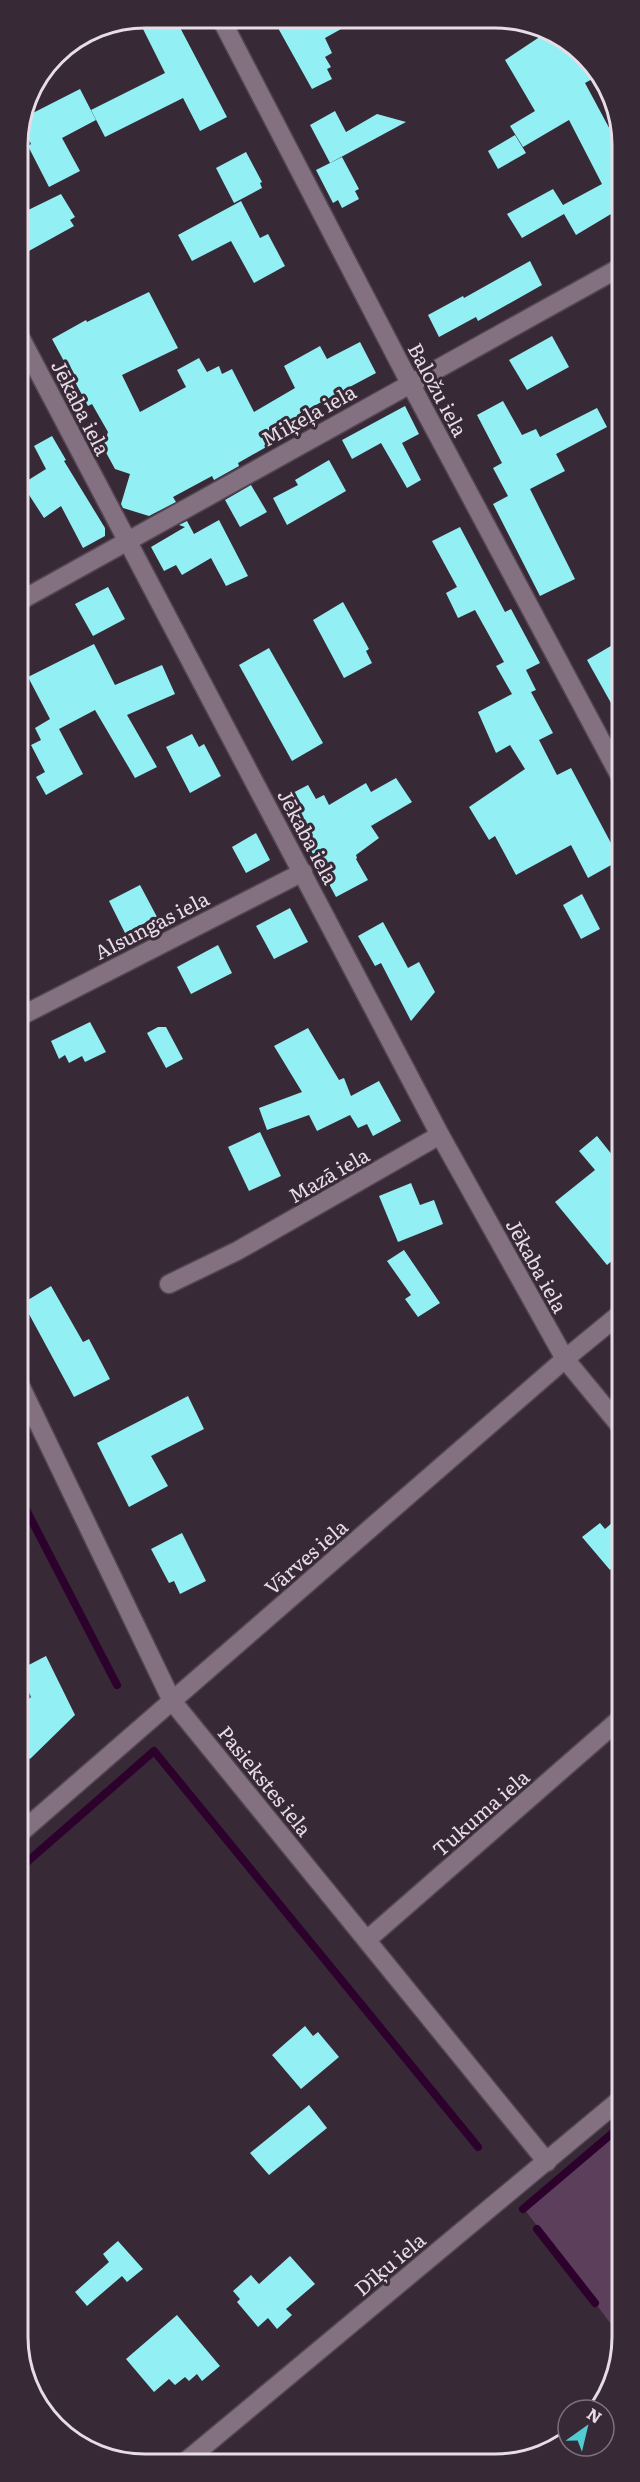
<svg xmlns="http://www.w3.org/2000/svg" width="640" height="2482" font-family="Literata,serif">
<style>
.green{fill:#5c3f5a}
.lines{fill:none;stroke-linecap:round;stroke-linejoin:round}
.stream{stroke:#2c022c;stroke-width:8}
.building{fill:#92f0f4}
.minor-casing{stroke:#534652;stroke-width:21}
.minor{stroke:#837182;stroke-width:18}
.labels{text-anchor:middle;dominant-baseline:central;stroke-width:6;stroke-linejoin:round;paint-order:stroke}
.street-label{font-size:20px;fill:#e7dde6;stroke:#382937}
.rim{fill:none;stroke:#e7dde6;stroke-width:3}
</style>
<rect width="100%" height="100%" fill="#382937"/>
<path class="green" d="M622,2129v193l-8,6 -89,-118z"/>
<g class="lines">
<g class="stream">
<path d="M19,1496l98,189"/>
<path d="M19,1869l135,-118 324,396"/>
<path d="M523,2209l99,-84"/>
<path d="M537,2229l58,74"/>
</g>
</g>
<g class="building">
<path d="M145,18h30l52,99 -27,14 -17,-33 -78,39 -14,-27 74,-37 -27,-54z"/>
<path d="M273,19h86l-34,19 7,15 -7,4 6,10 -4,2 5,10 -20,10z"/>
<path d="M544,34l41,21 11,22 -11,6 36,67v70l-5,-9 -40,24 -12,-21 -42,24 -15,-24 46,-25 10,16 39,-21 -33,-64 -46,27 -13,-21 25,-15 -30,-51z"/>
<path d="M80,89l16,31 -34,18 18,33 -31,16 -21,-41 3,-2 -10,-20 2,-6z"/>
<path d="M335,111l11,21 31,-18 29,8 -76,41 -20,-38z"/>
<path d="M515,135l11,18 -28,16 -10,-18z"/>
<path d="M246,152l16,30 -2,1 2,5 -28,15 -18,-35z"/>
<path d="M342,157l17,32 -4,2 4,8 -17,9 -4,-8 -5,3 -17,-33z"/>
<path d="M61,194l14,23 -5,3 4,6 -56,31v-27l8,-4 -6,-12z"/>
<path d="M241,201l19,37 8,-4 17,32 -31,17 -23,-42 -39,20 -14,-26z"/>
<path d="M530,261l12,24 -64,36 -2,-4 -37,20 -11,-22 35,-19 1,2z"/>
<path d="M149,292l29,56 -56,27 18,37 46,-25 -9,-17 22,-12 8,14 12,-6 3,8 10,-5 22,43 41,-24 -11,-22 36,-20 7,13 33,-17 16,31 -79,42 6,11 -65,37 1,3 -25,14 -2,-4 -39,21 3,5 -27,14 -26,-8 -2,-4 9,-30 -15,-5 -12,-22 5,-15 -16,-28 -4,2 -36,-67 34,-19 1,2z"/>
<path d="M552,336l17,31 -42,23 -18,-30z"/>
<path d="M503,401l19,34 14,-6 4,8 57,-29 10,19 -51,27 9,17 -35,18 45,90 -35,17 -47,-92 15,-8 -15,-28 9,-5 -25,-48z"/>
<path d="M405,406l14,28 -17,9 19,37 -14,8 -26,-45 -29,16 -10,-19z"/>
<path d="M52,436l14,24 -2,1 41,67v8l-22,12 -22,-42 -17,12 -22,-34 24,-15 -12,-23z"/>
<path d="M329,460l17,31 -59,34 -14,-27 25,-13 -3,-5z"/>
<path d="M251,485l16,27 -27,15 -15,-27z"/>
<path d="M219,520l29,56 -22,10 -15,-28 -29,17 -6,-10 -12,6 -13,-24 34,-20 -6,-2 8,-4 7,13z"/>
<path d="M460,527l45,85 6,-3 29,54 -14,7 10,20 -5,2 22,41 -14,7 18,35 14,-7 49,92 -32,18 -17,-33 -55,30 -21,-39 -6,4 -20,-33 56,-38 -15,-24 -14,8 -18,-41 34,-18 -16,-28 8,-4 -29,-52 -17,8 -12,-25 11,-6 -25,-46z"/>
<path d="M108,587l17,32 -32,17 -18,-32z"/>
<path d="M343,602l26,47 -3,2 6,12 -28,15 -31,-58z"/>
<path d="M621,640v81l-34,-61z"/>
<path d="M94,644l21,41 47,-20 13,29 -48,21 30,52 -22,11 -40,-68 -36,19 24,45 -37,21 -10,-18 9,-5 -14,-27 10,-5 -6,-12 15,-9 -22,-42z"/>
<path d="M269,648l54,95 -31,18 -53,-96z"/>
<path d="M192,734l7,13 5,-3 17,32 -31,17 -24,-46z"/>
<path d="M396,778l16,24 -41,24 8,12 -23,17 1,3 -1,1 12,21 -32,17 -53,-99 25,-13 8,14 8,-4 5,10 37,-22 5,9z"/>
<path d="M256,833l14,27 -24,13 -14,-26z"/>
<path d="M140,885l17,32 -32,16 -16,-32z"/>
<path d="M582,894l18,35 -19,10 -18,-34z"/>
<path d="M290,908l18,34 -34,17 -18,-33z"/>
<path d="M383,922l25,46 11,-6 16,30 -24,29 -30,-58 -6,3 -17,-30z"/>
<path d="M218,945l14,28 -41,21 -14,-27z"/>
<path d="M90,1022l16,30 -21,10 -3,-6 -13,7 -4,-8 -6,4 -8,-18z"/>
<path d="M158,1027h8l17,32 -17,9 -19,-35z"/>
<path d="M308,1028l31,52 5,-2 7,18 28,-15 22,40 -28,15 -6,-12 -9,4 -8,-13 -33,16 -8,-16 -42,15 -8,-22 43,-16 -28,-46z"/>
<path d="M260,1132l21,44 -32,15 -21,-44z"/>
<path d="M597,1136l24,30v87l-14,12 -52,-63 40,-32 -16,-19z"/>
<path d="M411,1183l9,22 14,-5 9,24 -45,18 -19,-46z"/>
<path d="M404,1250l36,53 -22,14 -13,-18 6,-4 -24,-34z"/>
<path d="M51,1286l32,56 6,-3 21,40 -36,18 -51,-94z"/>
<path d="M188,1396l16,33 -53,27 17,30 -39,21 -32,-64z"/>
<path d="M621,1515v44l-11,11 -28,-33 18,-14 5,6z"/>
<path d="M182,1533l24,48 -26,13 -6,-13 -5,2 -18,-34z"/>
<path d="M46,1656l29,59 -45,44 -11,-12v-39l12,-11 -12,-27z"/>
<path d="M305,2026l8,10 5,-4 21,25 -38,32 -29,-34z"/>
<path d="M309,2105l18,23 -58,47 -19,-22z"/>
<path d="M118,2241l25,28 -16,13 -5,-6 -35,30 -12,-14 34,-30 -6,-8z"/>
<path d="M290,2256l25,28 -29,25 6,6 -15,14 -9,-11 -10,9 -21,-25 3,-3 -7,-8 18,-16 8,9z"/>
<path d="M177,2315l43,51 -18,15 -5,-7 -8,7 -4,-4 -10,8 -6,-6 -15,13 -28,-33z"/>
</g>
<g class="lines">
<defs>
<g id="minor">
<path d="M221,19l189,364 211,395"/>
<path d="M18,333l422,802 125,224 56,68"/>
<path d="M18,602l603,-335"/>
<path d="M19,1017l284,-145"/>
<path d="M169,1284l68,-33 203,-116"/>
<path d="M19,1383l153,318 375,461"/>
<path d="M19,1834l546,-475 56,-46"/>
<path d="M368,1939l253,-221"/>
<path d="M185,2462l437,-364"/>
</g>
</defs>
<use href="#minor" class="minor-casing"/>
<use href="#minor" class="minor"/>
</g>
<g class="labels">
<g class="street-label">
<text transform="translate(439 389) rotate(62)">Baložu iela</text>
<text transform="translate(82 407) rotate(63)">Jēkaba iela</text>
<text transform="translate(308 414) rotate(-29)">Miķeļa iela</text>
<text transform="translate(309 836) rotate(62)">Jēkaba iela</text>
<text transform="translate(151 924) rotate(-27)">Alsungas iela</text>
<text transform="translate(328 1174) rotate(-30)">Mazā iela</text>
<text transform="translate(538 1265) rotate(61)">Jēkaba iela</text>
<text transform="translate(305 1556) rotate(-41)">Vārves iela</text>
<text transform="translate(266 1780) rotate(51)">Pasiekstes iela</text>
<text transform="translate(480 1812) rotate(-41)">Tukuma iela</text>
<text transform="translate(389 2263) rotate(-40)">Dīķu iela</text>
</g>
</g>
<path d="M0 0H640V2482H0ZM145 28H495A117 117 0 0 1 612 145V2337A117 117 0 0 1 495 2454H145A117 117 0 0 1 28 2337V145A117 117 0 0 1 145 28Z" fill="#382937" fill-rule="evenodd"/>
<path class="rim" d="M145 28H495A117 117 0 0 1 612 145V2337A117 117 0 0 1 495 2454H145A117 117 0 0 1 28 2337V145A117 117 0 0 1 145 28Z"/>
<g transform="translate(586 2428) rotate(34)"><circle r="28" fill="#382937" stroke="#7e717d" stroke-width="1.5"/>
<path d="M0-4.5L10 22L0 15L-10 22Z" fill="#51ccd1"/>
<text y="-9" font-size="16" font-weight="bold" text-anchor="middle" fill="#e7dde6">N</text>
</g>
</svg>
